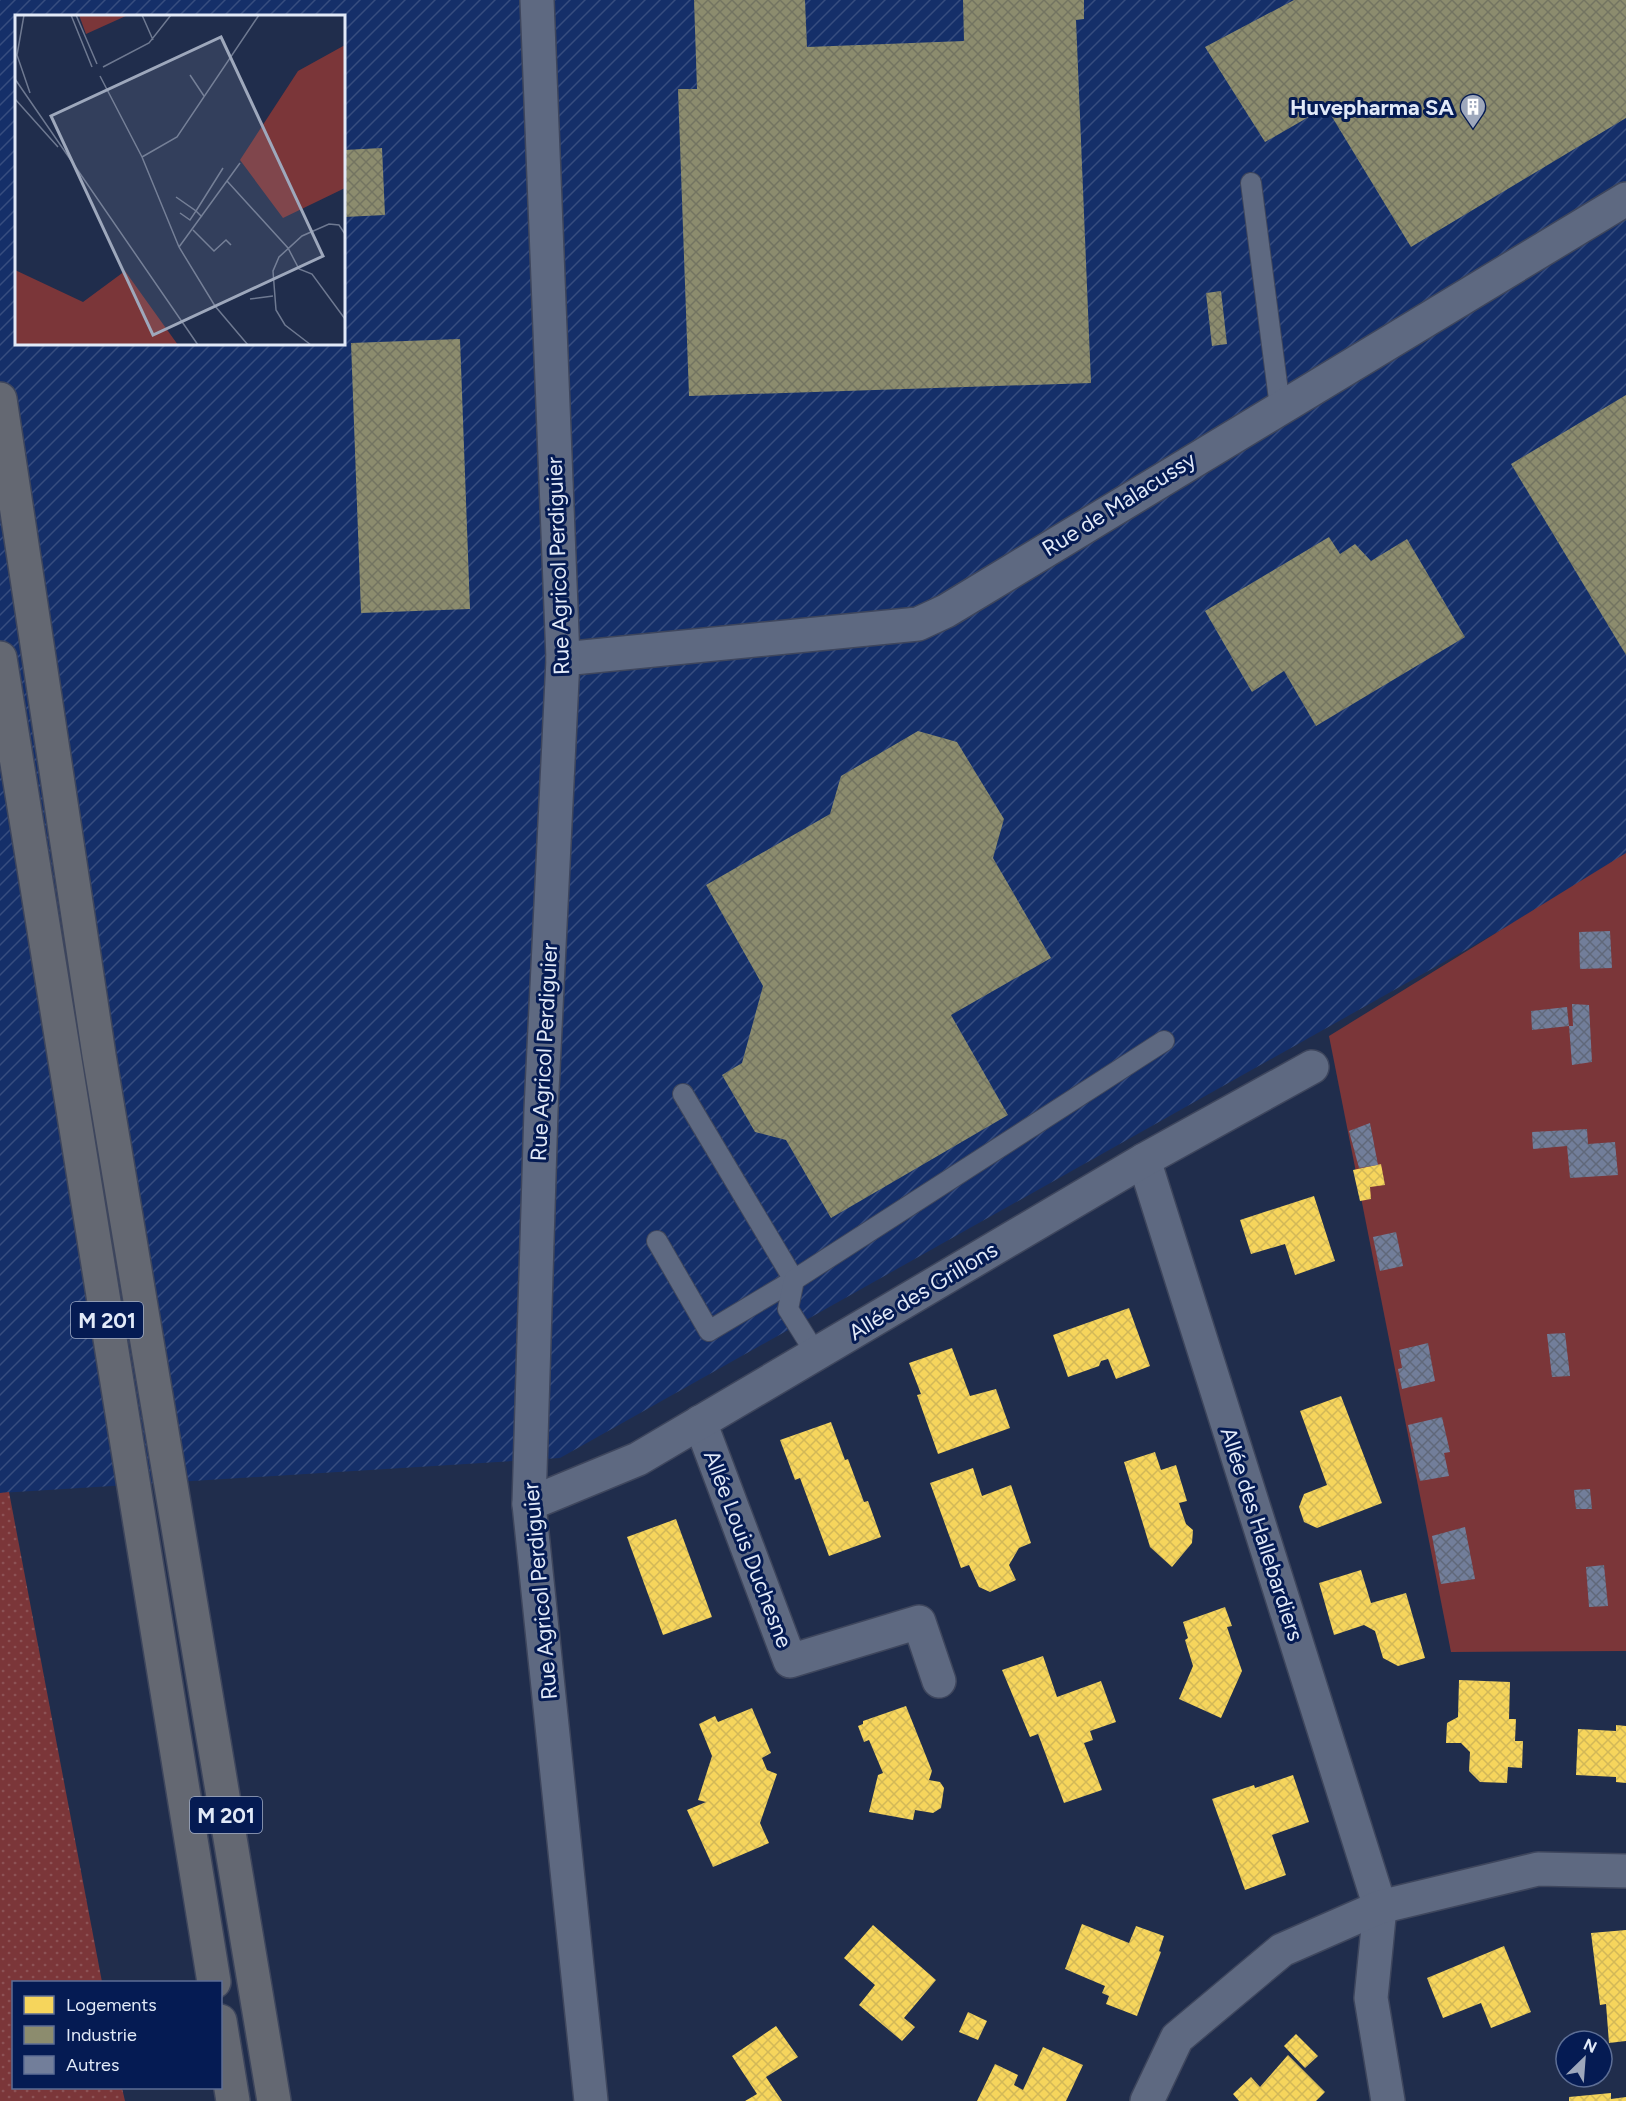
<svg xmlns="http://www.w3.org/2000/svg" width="1626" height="2101" font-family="Figtree,sans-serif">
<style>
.industrial{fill:url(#industrial-furrows);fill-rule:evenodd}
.grass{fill:url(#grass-dots)}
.garden{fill:#7b3639}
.homes{fill:url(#homes-cross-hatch)}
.industry{fill:url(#industry-cross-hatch)}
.building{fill:url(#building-cross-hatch)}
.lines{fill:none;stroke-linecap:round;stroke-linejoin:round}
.service-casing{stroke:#3e465d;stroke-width:22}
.minor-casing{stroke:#3e465d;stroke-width:36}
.tertiary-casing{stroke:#3e465d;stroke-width:36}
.trunk-casing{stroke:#3e465d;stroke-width:36}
.service{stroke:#5e6981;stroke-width:20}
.minor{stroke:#5e6981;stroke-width:33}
.tertiary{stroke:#5e6981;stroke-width:33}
.trunk{stroke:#646872;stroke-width:33}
.labels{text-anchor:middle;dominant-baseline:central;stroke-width:6;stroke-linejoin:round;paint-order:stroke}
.shield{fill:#051b53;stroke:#a0acc6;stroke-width:1.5}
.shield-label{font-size:21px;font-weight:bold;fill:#e2eaf8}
.poi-label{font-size:22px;font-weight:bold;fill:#e2eaf8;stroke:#051b53;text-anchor:end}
.street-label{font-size:22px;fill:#e2eaf8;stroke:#051b53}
.inset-road{fill:none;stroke:#6e7991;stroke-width:1.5}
.view{fill:#9ea8bc;fill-opacity:0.15;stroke:#9ea8bc;stroke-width:3}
.inset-edge{fill:none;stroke:#e2eaf8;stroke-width:3}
</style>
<defs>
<pattern id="industrial-furrows" width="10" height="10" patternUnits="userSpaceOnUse" patternTransform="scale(1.5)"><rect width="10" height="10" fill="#152f69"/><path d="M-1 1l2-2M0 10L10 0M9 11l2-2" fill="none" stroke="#374d7f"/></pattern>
<pattern id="grass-dots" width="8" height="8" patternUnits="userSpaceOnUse" patternTransform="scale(1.5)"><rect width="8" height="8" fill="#7b3639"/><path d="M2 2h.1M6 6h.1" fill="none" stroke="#8d5356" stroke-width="1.8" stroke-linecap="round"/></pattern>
<pattern id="homes-cross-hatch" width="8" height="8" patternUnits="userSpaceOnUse" patternTransform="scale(1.5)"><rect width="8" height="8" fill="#f6d55c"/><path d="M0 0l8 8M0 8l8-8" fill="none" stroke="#d2b858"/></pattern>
<pattern id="industry-cross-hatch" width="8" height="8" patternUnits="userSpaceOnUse" patternTransform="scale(1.5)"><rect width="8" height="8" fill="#8c8c6e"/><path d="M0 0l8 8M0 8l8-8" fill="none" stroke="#737461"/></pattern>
<pattern id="building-cross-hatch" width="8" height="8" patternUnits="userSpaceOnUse" patternTransform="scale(1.5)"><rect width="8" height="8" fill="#727e9a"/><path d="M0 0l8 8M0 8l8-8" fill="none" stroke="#60687a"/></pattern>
</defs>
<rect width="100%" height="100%" fill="#202d4c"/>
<path class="industrial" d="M0,0h1626v860l-1066,598 -560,35zM16,16h328v328h-328z"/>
<path class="grass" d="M9,1492l93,490h-88v106h108l3,13h-125v-608z"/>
<path class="garden" d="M1626,853v798l-175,1 -122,-616z"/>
<g class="homes">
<path d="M1381,1164l4,21 -15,2 1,12 -11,2 -7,-31z"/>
<path d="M1314,1196l21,65 -40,14 -10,-31 -34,10 -11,-34z"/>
<path d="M1129,1308l21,58 -34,13 -8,-20 -7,2 -2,5 -31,11 -15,-42z"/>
<path d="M952,1348l18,48 26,-7 14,39 -72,26 -21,-59 4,-1 -12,-31z"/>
<path d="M1341,1396l41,107 -65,25 -13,-6 -5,-15 5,-13 23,-9 -27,-74z"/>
<path d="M831,1422l14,38 3,-1 16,43 4,-1 13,36 -52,19 -29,-78 -5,2 -15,-40z"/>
<path d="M1155,1452l6,18 15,-5 11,36 -8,2 7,21 7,6 -1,13 -20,24 -22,-20 -26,-85z"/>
<path d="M973,1468l9,28 29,-11 20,58 -12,5 -10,17 7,15 -26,12 -11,-5 -10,-22 -8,3 -31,-85z"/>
<path d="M676,1519l36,98 -49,18 -36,-98z"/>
<path d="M1361,1570l10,33 35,-10 19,65 -27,8 -15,-8 -8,-27 -11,-6 -30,10 -15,-52z"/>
<path d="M1225,1607l7,19 -5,1 15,44 -21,47 -42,-19 14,-33 -8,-26 3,-2 -5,-16z"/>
<path d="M1043,1656l14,41 44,-16 15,41 -26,9 3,9 -9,3 18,47 -38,13 -26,-69 -8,3 -28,-67z"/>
<path d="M1459,1680l51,2 -1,37h7l-1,22h8l-1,27 -14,-1 -1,16 -27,-1 -11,-11 1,-19 -9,-9h-15l1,-20 11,-6z"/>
<path d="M906,1706l26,65 -3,9 11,2 4,6 -3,20 -8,5 -18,-3 -2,10 -44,-8 9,-37 5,-2 -14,-33 -5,2 -6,-16 5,-2v-3z"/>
<path d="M752,1708l19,45 -9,5 5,12 10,4 -17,49 9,20 -56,24 -26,-57 19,-8 -8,-2 14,-44 -13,-32 16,-8 3,6z"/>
<path d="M1616,1725l10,1v57l-10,-1v-5l-40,-2 2,-46 38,2z"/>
<path d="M1293,1775l16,47 -37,13 14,40 -41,15 -33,-91 42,-14 1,3z"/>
<path d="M1082,1924l47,19 7,-17 28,10 -5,15 2,1 -24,64 -31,-12 3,-8 -7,-3 3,-7 -40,-17z"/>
<path d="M873,1925l63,55 -32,38 11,9 -13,14 -43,-36 16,-20 -31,-27z"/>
<path d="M1626,1930v111l-17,2 -3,-39 -6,1 -9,-72z"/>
<path d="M1504,1946l27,66 -40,16 -10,-25 -38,15 -16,-40z"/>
<path d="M968,2012l19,9 -9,19 -19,-8z"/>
<path d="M776,2026l22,31 -32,20 16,24h-37l12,-7 -25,-38z"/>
<path d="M1296,2034l22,22 -13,12 -21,-22z"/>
<path d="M1043,2047l40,18 -17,36h-89l18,-37 23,11 -4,10 9,5z"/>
<path d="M1288,2055l37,37 -9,9h-77l-6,-7 18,-17 9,10z"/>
<path d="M1611,2093v6l15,-2v4h-57v-4z"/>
</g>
<g class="industry">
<path d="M694,0h111l2,47 157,-6 -1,-41h121v19l-8,1 15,363 -402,13 -11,-307h19z"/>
<path d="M1294,0h332v118l-215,129 -85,-140 -61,35 -60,-95z"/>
<path d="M382,148l3,67 -41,2v-67z"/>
<path d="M1221,291l6,53 -15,2 -6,-53z"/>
<path d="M460,339l10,270 -109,4 -10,-270z"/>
<path d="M1626,395v260l-115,-191z"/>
<path d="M1329,537l11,17 15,-10 16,17 36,-22 58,98 -149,89 -32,-55 -32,21 -47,-81z"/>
<path d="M918,731l39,11 47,77 -11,39 58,100 -100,57 57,100 -177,103 -45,-78 -31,-8 -33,-57 20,-12 21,-77 -57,-101 124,-71 11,-38z"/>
</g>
<g class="building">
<path d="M1610,931l2,37 -32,1 -1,-37z"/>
<path d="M1572,1004l17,1 3,57 -20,3 -3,-39h4z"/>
<path d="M1567,1007l2,19 -37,4 -1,-19z"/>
<path d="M1370,1123l8,42 -19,3 -10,-37z"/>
<path d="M1587,1129l1,15 27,-2 3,33 -48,3 -3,-32 -34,3 -1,-17z"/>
<path d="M1396,1232l7,34 -23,5 -7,-34z"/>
<path d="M1565,1333l5,43 -18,1 -5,-43z"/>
<path d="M1428,1343l7,38 -33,8 -4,-20 4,-1 -3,-18z"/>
<path d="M1442,1417l8,35 -6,1 5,23 -29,5 -12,-56z"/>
<path d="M1590,1489l2,20h-16l-2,-19z"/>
<path d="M1465,1527l10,52 -34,5 -9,-48z"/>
<path d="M1604,1565l4,41 -19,1 -3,-40z"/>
</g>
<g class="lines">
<defs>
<g id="service">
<path d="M1251,183l29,224"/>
<path d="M657,1241l52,90 85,-51 -111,-186"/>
<path d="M816,1354l-28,-45 6,-29 370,-239"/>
</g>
<g id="minor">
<path d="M563,659l355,-35 28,-13 680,-412"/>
<path d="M1144,1160l236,747 -9,91 17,103"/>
<path d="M700,1422l90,239 129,-39 20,59"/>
<path d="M529,1504l109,-45 506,-299 168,-93"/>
<path d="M1147,2101l30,-63 105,-88 98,-43 158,-38 88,2"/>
</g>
<path id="tertiary" d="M537,0l26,659 -22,451 -12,394 62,597"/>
<g id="trunk">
<path d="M0,399l99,656 175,1046"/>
<path d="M0,658l214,1324"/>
<path d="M220,2021l13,80"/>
</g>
</defs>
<use href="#service" class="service-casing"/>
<use href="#minor" class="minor-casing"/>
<use href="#tertiary" class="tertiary-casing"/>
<use href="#trunk" class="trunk-casing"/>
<use href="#service" class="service"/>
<use href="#minor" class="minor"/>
<use href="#tertiary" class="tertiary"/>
<use href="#trunk" class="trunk"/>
</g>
<defs>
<symbol id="building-pin" viewBox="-11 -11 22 30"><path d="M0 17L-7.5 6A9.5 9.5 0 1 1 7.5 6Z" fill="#9ea8bc" stroke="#051b53"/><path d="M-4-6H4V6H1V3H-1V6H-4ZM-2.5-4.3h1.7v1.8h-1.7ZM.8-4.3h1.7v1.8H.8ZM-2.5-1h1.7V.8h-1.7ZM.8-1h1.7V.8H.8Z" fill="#fff"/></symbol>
</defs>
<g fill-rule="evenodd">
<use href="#building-pin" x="1458" y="92" width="30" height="40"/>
</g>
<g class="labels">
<g class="shield">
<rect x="71" y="1302" width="72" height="36" rx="4.5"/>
<rect x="190" y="1797" width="72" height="36" rx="4.5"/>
</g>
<g class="shield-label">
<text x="107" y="1320">M 201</text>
<text x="226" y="1815">M 201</text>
</g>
<g class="poi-label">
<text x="1454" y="107">Huvepharma SA</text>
</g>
<g class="street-label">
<text transform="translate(1119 504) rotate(-32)">Rue de Malacussy</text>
<text transform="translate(558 566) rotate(-92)">Rue Agricol Perdiguier</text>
<text transform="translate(544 1052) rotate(-87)">Rue Agricol Perdiguier</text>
<text transform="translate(923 1291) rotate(-31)">Allée des Grillons</text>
<text transform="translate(1262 1534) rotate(72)">Allée des Hallebardiers</text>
<text transform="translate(748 1549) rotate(69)">Allée Louis Duchesne</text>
<text transform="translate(540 1591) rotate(-95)">Rue Agricol Perdiguier</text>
</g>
</g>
<g transform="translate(15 15)">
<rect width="330" height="330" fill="#202d4c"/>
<path d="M0,255l68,32 42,-31 53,74h-163z" fill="#7b3639"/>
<path d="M64,0h49l-42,19zM330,30v143l-62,30 -43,-58 58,-89z" fill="#7b3639"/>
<path class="inset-road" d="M9,0l-7,40 13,38M56,0l21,52M61,0l21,49M127,0l11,25M88,52l46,-24 22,-28M175,60l14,21M85,61l42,81 37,90 36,59 33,39M0,64l183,266M0,84l43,48M127,142l35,-20 82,-122M212,166l61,67 11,21 13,5 33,45M161,182l20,14 -6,9 -10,-7M187,202l-6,-6 27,-43M178,215l21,21 12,-11 5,5M164,232l61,-84M235,284l23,-3M296,330l-26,-20 -9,-15 -3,-39 6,-14 23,-21 27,-12 10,1 6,9"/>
<path class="view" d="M206,22l102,219 -170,79 -102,-219z"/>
<rect width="330" height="330" class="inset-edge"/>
</g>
<rect x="12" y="1981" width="210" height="108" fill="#051b53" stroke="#5d6e95" stroke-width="1.5"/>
<rect x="24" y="1996" width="30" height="18" fill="#f6d55c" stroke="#5d6e95" stroke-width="1.5"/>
<text x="66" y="2011" font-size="18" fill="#e2eaf8">Logements</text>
<rect x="24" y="2026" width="30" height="18" fill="#8c8c6e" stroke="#5d6e95" stroke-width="1.5"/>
<text x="66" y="2041" font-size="18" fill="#e2eaf8">Industrie</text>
<rect x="24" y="2056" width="30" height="18" fill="#727e9a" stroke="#5d6e95" stroke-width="1.5"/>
<text x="66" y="2071" font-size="18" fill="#e2eaf8">Autres</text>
<g transform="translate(1584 2059) rotate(25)"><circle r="28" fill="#051b53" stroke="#5d6e95" stroke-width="1.5"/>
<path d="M0-4.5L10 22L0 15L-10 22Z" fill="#9ea8bc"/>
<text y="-9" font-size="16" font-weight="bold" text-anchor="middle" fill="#e2eaf8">N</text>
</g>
</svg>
